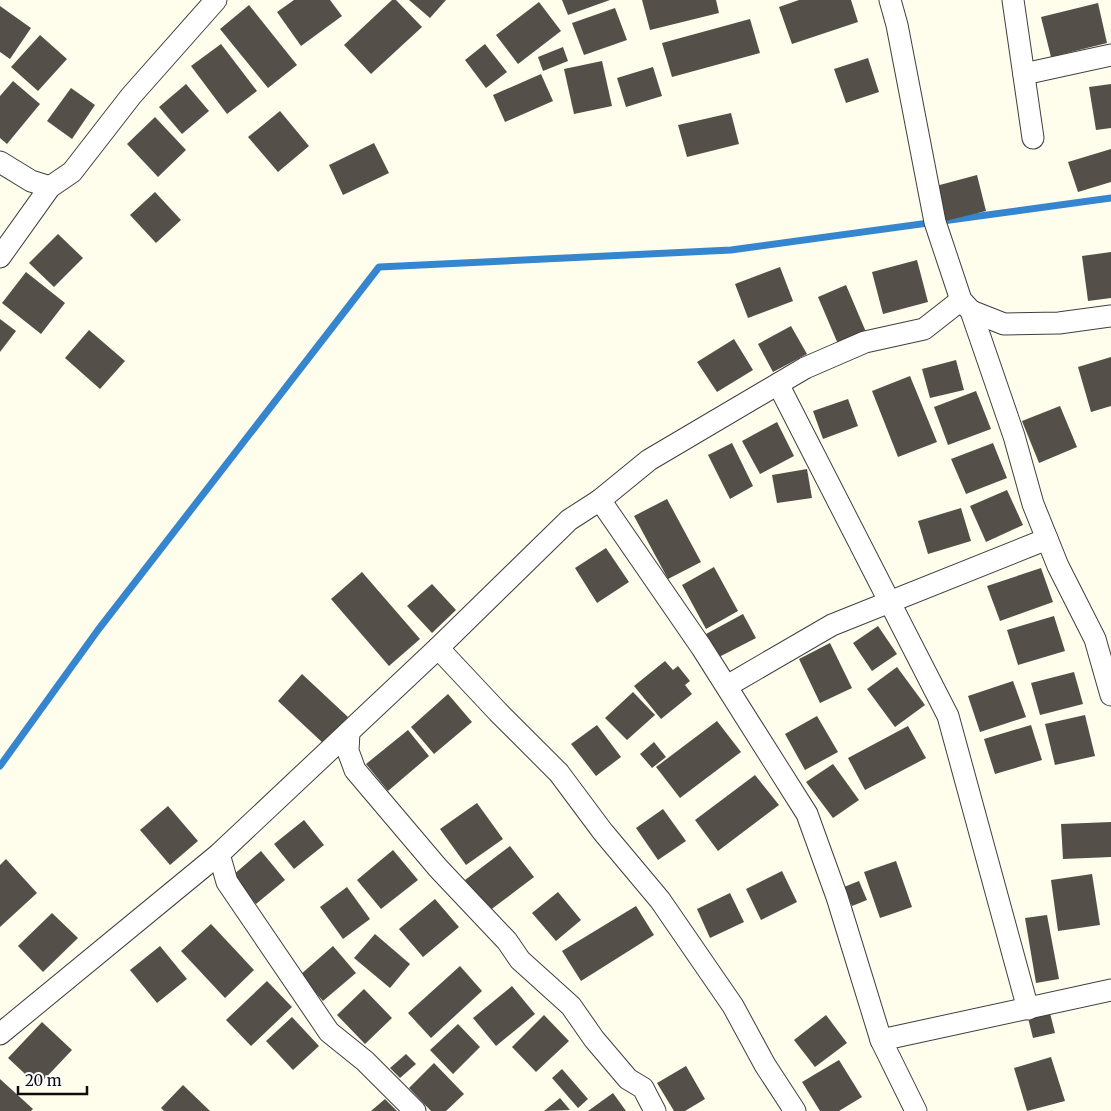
<svg xmlns="http://www.w3.org/2000/svg" width="1111" height="1111" font-family="Merriweather,serif">
<style>
.lines{fill:none;stroke-linecap:round;stroke-linejoin:round}
.stream{stroke:#3685cf;stroke-width:7}
.building{fill:#554f49}
.minor-casing{stroke:#3f3f3f;stroke-width:23}
.minor{stroke:#fff;stroke-width:21}
</style>
<rect width="100%" height="100%" fill="#fffdec"/>
<g class="lines">
<path class="stream" d="M0,766l98,-136 281,-363 352,-17 380,-52"/>
</g>
<g class="building">
<path d="M294,0h36l12,16 -41,30 -24,-34z"/>
<path d="M392,0h4l26,27 -51,47 -27,-29z"/>
<path d="M409,0h37l-16,18z"/>
<path d="M562,0h48l-42,15z"/>
<path d="M642,0h74l3,13 -69,17z"/>
<path d="M799,0h52l7,22 -66,22 -13,-37z"/>
<path d="M539,2l22,29 -43,33 -22,-29z"/>
<path d="M1098,3l9,40 -56,14 -10,-40z"/>
<path d="M249,5l48,60 -29,23 -48,-59z"/>
<path d="M0,6l31,22 -21,31 -10,-7z"/>
<path d="M615,8l12,32 -43,15 -12,-32z"/>
<path d="M750,19l10,34 -88,24 -10,-34z"/>
<path d="M40,35l27,24 -29,32 -27,-24z"/>
<path d="M221,44l36,47 -30,23 -36,-48z"/>
<path d="M485,44l22,28 -21,16 -21,-28z"/>
<path d="M563,47l5,14 -25,10 -5,-14z"/>
<path d="M868,58l11,34 -33,11 -12,-34z"/>
<path d="M602,61l10,45 -38,8 -10,-45z"/>
<path d="M653,67l9,29 -36,11 -9,-29z"/>
<path d="M541,74l12,27 -48,21 -12,-27z"/>
<path d="M13,81l27,23 -33,40 -7,-6v-42z"/>
<path d="M186,84l23,27 -27,23 -23,-27z"/>
<path d="M1111,84v44l-15,2 -7,-43z"/>
<path d="M71,88l24,17 -23,34 -25,-18z"/>
<path d="M280,111l29,35 -31,26 -30,-35z"/>
<path d="M731,113l8,31 -52,13 -9,-32z"/>
<path d="M155,117l31,33 -28,27 -31,-33z"/>
<path d="M374,143l15,30 -46,22 -14,-30z"/>
<path d="M1111,149v33l-33,10 -10,-30z"/>
<path d="M977,175l9,36 -41,10 -9,-35z"/>
<path d="M155,192l26,28 -25,23 -26,-28z"/>
<path d="M58,234l25,24 -29,29 -25,-24z"/>
<path d="M1111,252v46l-23,3 -6,-45z"/>
<path d="M917,260l11,42 -45,12 -11,-42z"/>
<path d="M780,267l13,34 -45,17 -13,-34z"/>
<path d="M26,272l39,31 -24,31 -39,-31z"/>
<path d="M846,285l20,47 -28,12 -20,-47z"/>
<path d="M0,319l16,12 -16,21z"/>
<path d="M791,326l16,28 -34,18 -15,-28z"/>
<path d="M89,330l36,31 -25,28 -35,-31z"/>
<path d="M734,339l19,31 -36,22 -20,-30z"/>
<path d="M1111,357v49l-20,6 -13,-45z"/>
<path d="M956,360l8,30 -34,8 -8,-29z"/>
<path d="M910,376l27,66 -39,15 -26,-66z"/>
<path d="M976,391l15,38 -43,16 -14,-38z"/>
<path d="M848,399l10,27 -35,13 -10,-28z"/>
<path d="M1060,406l17,41 -38,16 -17,-42z"/>
<path d="M777,422l17,34 -34,18 -18,-33z"/>
<path d="M732,443l21,43 -23,13 -22,-44z"/>
<path d="M993,443l14,35 -41,16 -15,-35z"/>
<path d="M807,469l5,29 -35,5 -5,-28z"/>
<path d="M1007,490l16,35 -37,17 -16,-36z"/>
<path d="M667,499l34,63 -33,17 -34,-63z"/>
<path d="M961,508l10,33 -43,13 -10,-33z"/>
<path d="M606,548l23,34 -32,21 -22,-35z"/>
<path d="M714,567l24,44 -32,18 -24,-44z"/>
<path d="M1041,568l12,34 -53,19 -13,-35z"/>
<path d="M362,572l58,67 -31,27 -58,-67z"/>
<path d="M432,584l24,26 -24,23 -25,-27z"/>
<path d="M743,614l13,24 -37,19 -13,-23z"/>
<path d="M1054,616l11,35 -47,14 -11,-35z"/>
<path d="M878,626l19,28 -25,17 -19,-28z"/>
<path d="M830,643l22,45 -32,15 -21,-44z"/>
<path d="M665,661l8,9 5,-4 12,15 -5,4 7,9 -31,25 -27,-33z"/>
<path d="M897,667l28,38 -30,22 -28,-38z"/>
<path d="M1074,672l9,32 -43,11 -9,-32z"/>
<path d="M302,674l46,43 -24,27 -46,-43z"/>
<path d="M1013,681l13,36 -46,15 -12,-36z"/>
<path d="M633,692l22,23 -28,25 -22,-22z"/>
<path d="M448,694l24,28 -38,32 -23,-27z"/>
<path d="M1085,715l10,41 -40,9 -10,-41z"/>
<path d="M817,716l21,36 -33,18 -20,-36z"/>
<path d="M717,721l24,31 -61,46 -24,-31z"/>
<path d="M597,725l24,32 -25,19 -25,-32z"/>
<path d="M1031,725l11,35 -47,14 -11,-35z"/>
<path d="M908,726l18,32 -61,32 -17,-32z"/>
<path d="M408,730l21,26 -41,35 -22,-27z"/>
<path d="M654,742l12,15 -14,11 -12,-14z"/>
<path d="M833,764l26,36 -26,18 -27,-36z"/>
<path d="M755,775l24,30 -61,46 -23,-31z"/>
<path d="M477,803l26,36 -37,26 -26,-36z"/>
<path d="M168,806l30,35 -28,24 -30,-35z"/>
<path d="M663,809l23,32 -28,19 -22,-32z"/>
<path d="M304,820l20,25 -30,24 -20,-25z"/>
<path d="M1111,822v35l-48,2 -2,-35z"/>
<path d="M510,846l24,31 -45,34 -24,-31z"/>
<path d="M393,850l25,30 -37,29 -24,-29z"/>
<path d="M261,851l24,29 -29,24 -24,-28z"/>
<path d="M6,859l31,34 -37,34v-62z"/>
<path d="M896,861l16,46 -32,11 -16,-46z"/>
<path d="M782,871l15,31 -36,18 -15,-31z"/>
<path d="M1092,874l8,51 -42,6 -7,-51z"/>
<path d="M859,881l8,19 -15,6 -8,-19z"/>
<path d="M347,887l23,32 -27,20 -23,-32z"/>
<path d="M558,892l23,28 -25,21 -24,-28z"/>
<path d="M730,893l14,29 -34,16 -13,-29z"/>
<path d="M435,899l24,28 -36,30 -24,-28z"/>
<path d="M636,906l18,29 -73,46 -19,-30z"/>
<path d="M52,913l26,25 -35,34 -25,-26z"/>
<path d="M1047,915l12,64 -23,4 -11,-65z"/>
<path d="M211,924l43,46 -29,28 -44,-47z"/>
<path d="M375,934l35,30 -20,24 -36,-30z"/>
<path d="M160,946l27,33 -30,24 -27,-33z"/>
<path d="M333,946l23,27 -33,28 -23,-26z"/>
<path d="M460,966l22,25 -51,47 -23,-25z"/>
<path d="M267,981l25,26 -41,39 -25,-26z"/>
<path d="M512,986l23,28 -39,32 -23,-28z"/>
<path d="M364,989l28,29 -27,26 -28,-29z"/>
<path d="M1050,1013l5,20 -22,5 -5,-20z"/>
<path d="M544,1015l25,26 -33,31 -24,-25z"/>
<path d="M826,1015l21,28 -32,24 -21,-27z"/>
<path d="M292,1017l27,29 -26,24 -27,-29z"/>
<path d="M42,1022l30,28 -34,36 -30,-28z"/>
<path d="M458,1024l22,23 -27,27 -23,-24z"/>
<path d="M406,1054l10,10 -16,14 -10,-10z"/>
<path d="M1051,1057l14,44 -38,10 -13,-43z"/>
<path d="M839,1060l23,37 -23,14h-19l-18,-29z"/>
<path d="M434,1063l30,31 -18,17h-15l-22,-23z"/>
<path d="M686,1066l19,33 -20,12h-11l-17,-28z"/>
<path d="M562,1069l26,30 -10,9 -26,-30z"/>
<path d="M0,1079l33,30 -2,2h-31z"/>
<path d="M183,1085l27,26h-46l-3,-3z"/>
<path d="M613,1093l13,18h-38z"/>
<path d="M560,1098l10,12 -26,1z"/>
<path d="M385,1099l12,12h-26z"/>
</g>
<g class="lines">
<defs>
<g id="minor">
<path d="M890,0l7,25 38,197 26,78 10,11 43,125 19,68 25,62 37,73 16,56"/>
<path d="M1013,0l20,138"/>
<path d="M1024,74l87,-19"/>
<path d="M0,162l31,19 19,6"/>
<path d="M0,257l50,-70 22,-15 59,-76 85,-96"/>
<path d="M971,311l33,13 55,-1 52,-7"/>
<path d="M778,384l170,332 80,293"/>
<path d="M600,500l102,148 105,166 30,83 44,143 35,71"/>
<path d="M438,648l60,64 61,61 44,59 57,68 73,106 32,59 30,46"/>
<path d="M727,686l105,-61 215,-86"/>
<path d="M349,732l-1,19 7,19 83,98 69,73 13,19 51,46 23,33 34,40 15,9 12,23"/>
<path d="M219,854l8,28 102,150 36,29 50,50"/>
<path d="M0,1034l219,-180 219,-206 131,-128 31,-20 49,-40 156,-92 60,-26 59,-13 37,-29"/>
<path d="M881,1040l230,-50"/>
</g>
</defs>
<use href="#minor" class="minor-casing"/>
<use href="#minor" class="minor"/>
</g>
<path d="M18 1086v8h69v-8" fill="none" stroke="#0c0c0c" stroke-width="2.5"/>
<text x="25" y="1086" font-size="15" fill="#0c0c0c" stroke="#ffffff" stroke-width="4" paint-order="stroke">20 m</text>
</svg>
